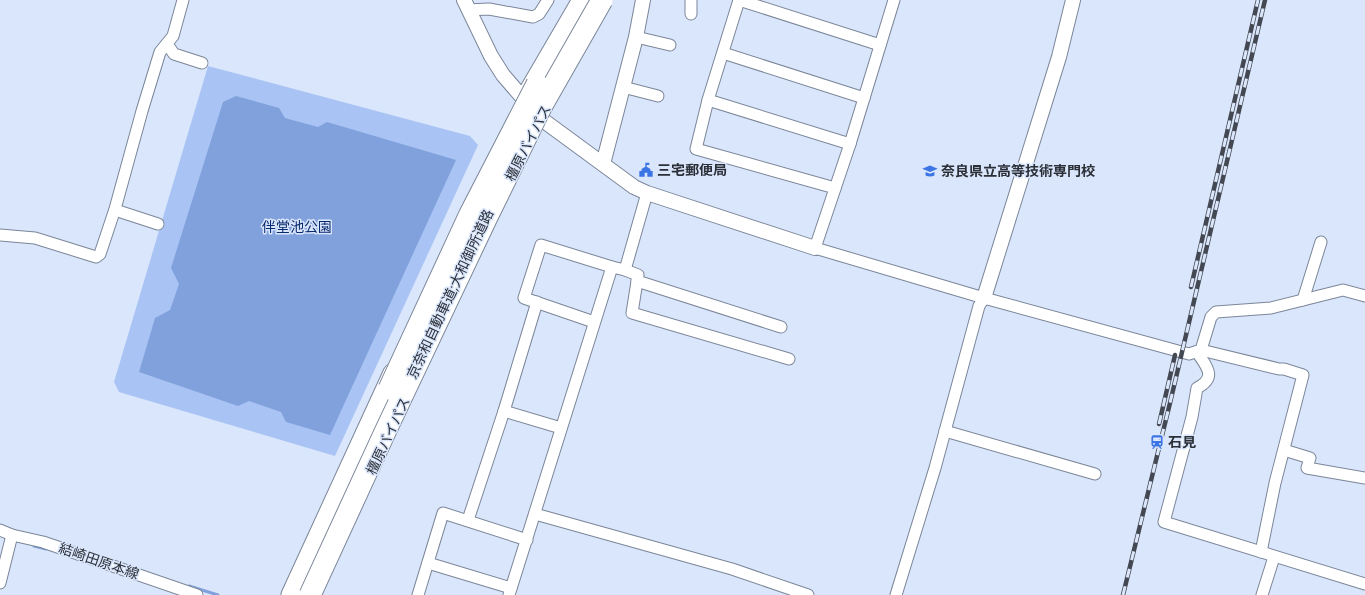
<svg xmlns="http://www.w3.org/2000/svg" width="1365" height="595" font-family="'DM Sans','Noto Sans JP',sans-serif">
<style>
.green{fill:#a9c4f4}
.water{fill:#80a1dc}
.lines{fill:none;stroke-linecap:round;stroke-linejoin:round}
.stream{stroke:#80a1dc;stroke-width:3}
.minor-casing{stroke:#7b8699;stroke-width:13}
.tertiary-casing{stroke:#7b8699;stroke-width:16}
.trunk-casing{stroke:#7b8699;stroke-width:21}
.minor{stroke:#fff;stroke-width:11}
.tertiary{stroke:#fff;stroke-width:14}
.trunk{stroke:#fff;stroke-width:19}
.rail-casing{stroke:#434852;stroke-width:4.5}
.rail{stroke:#dae6fb;stroke-width:3;stroke-dasharray:9;stroke-linecap:butt}
.motorway-bridge-casing{stroke:#7b8699;stroke-width:23;stroke-linecap:butt}
.motorway-bridge{stroke:#fff;stroke-width:21}
.labels{text-anchor:middle;dominant-baseline:central;stroke-width:3;stroke-linejoin:round;paint-order:stroke}
.street-label{font-size:14px;fill:#2b2f37;stroke:#dae6fb}
.poi-label{font-size:14px;font-weight:bold;fill:#2b2f37;stroke:#dae6fb;text-anchor:start}
.park-label{font-size:14px;fill:#07296e;stroke:#dae6fb}
</style>
<rect width="100%" height="100%" fill="#dae6fb"/>
<path class="green" d="M208,66l262,70 8,9 -143,311 -216,-64 -5,-10z"/>
<path class="water" d="M236,96l43,12 6,10 33,9 9,-5 129,38 -126,275 -44,-13 -5,-10 -32,-11 -11,5 -99,-34 16,-54 15,-8 9,-26 -8,-16 52,-166z"/>
<g class="lines">
<g class="stream">
<path d="M34,546l12,3"/>
<path d="M189,586l29,9"/>
</g>
<defs>
<g id="minor">
<path d="M739,0l-31,100 -12,49 139,39"/>
<path d="M739,0l141,45"/>
<path d="M894,0l-44,144 -35,104 169,50 205,56 12,-4 10,-33 5,-5 55,-4 72,-18 22,6"/>
<path d="M468,10l21,-1 44,8 6,-3 9,-14"/>
<path d="M691,14v-14"/>
<path d="M636,37l34,8"/>
<path d="M167,44l7,10 28,9"/>
<path d="M723,53l141,45"/>
<path d="M623,87l35,9"/>
<path d="M708,100l142,44"/>
<path d="M115,210l43,14"/>
<path d="M0,235l35,3 61,19 4,-3 15,-45 27,-98 18,-59 13,-16 10,-36"/>
<path d="M625,270l13,5 -6,38 157,46"/>
<path d="M637,281l144,46"/>
<path d="M1303,300l18,-58"/>
<path d="M594,322l-70,-24 17,-53 71,22"/>
<path d="M1201,350l78,19h5l19,6 -28,108 -14,69"/>
<path d="M1197,352c9,14 21,25 0,36l-5,29 -28,105 201,62"/>
<path d="M504,411l57,17"/>
<path d="M945,431l150,43"/>
<path d="M1284,450l26,8 -3,10 58,10"/>
<path d="M535,514l197,55 76,26"/>
<path d="M468,520l36,-109 33,-109"/>
<path d="M0,530l12,5 31,7 154,53"/>
<path d="M428,563l83,25"/>
<path d="M0,583l12,-48"/>
<path d="M418,595l25,-82 84,27"/>
<path d="M509,595l103,-328 13,3 22,-77"/>
<path d="M896,595l39,-127 44,-162 5,-8"/>
<path d="M1262,595l12,-38"/>
</g>
<g id="tertiary">
<path d="M464,0l27,56 12,19 37,43 94,69 13,6 168,55"/>
<path d="M603,164l33,-127 7,-37"/>
<path d="M984,298l75,-241 14,-57"/>
</g>
<g id="trunk">
<path d="M526,96l56,-96"/>
<path d="M291,595l102,-222"/>
</g>
</defs>
<use href="#minor" class="minor-casing"/>
<use href="#tertiary" class="tertiary-casing"/>
<use href="#trunk" class="trunk-casing"/>
<use href="#minor" class="minor"/>
<use href="#tertiary" class="tertiary"/>
<use href="#trunk" class="trunk"/>
<defs>
<g id="rail">
<path d="M1191,287l67,-287"/>
<path d="M1159,424l16,-69"/>
<path d="M1123,595l47,-192 95,-403"/>
</g>
</defs>
<use href="#rail" class="rail-casing"/>
<use href="#rail" class="rail"/>
<defs>
<g id="motorway-bridge">
<path d="M389,389l81,-175 67,-130"/>
<path d="M310,595l75,-163 101,-213 55,-112 61,-107"/>
</g>
</defs>
<use href="#motorway-bridge" class="motorway-bridge-casing"/>
<use href="#motorway-bridge" class="motorway-bridge"/>
</g>
<defs>
<symbol id="civic-bare" viewBox="-9 -9 18 18"><path d="M-.6-6.5H3V-4.5H.6V-3L4-1V1h2V6H-6V1h2V-1L-.6-3ZM-1.2 2.5V6h2.4V2.5Z" fill="#3b74e4" stroke="#dae6fb" stroke-width="2.5" paint-order="stroke"/></symbol>
<symbol id="school-bare" viewBox="-9 -9 18 18"><path d="M0-5L7-2L0 1L-7-2ZM-4 1L0 2.5L4 1V4Q0 6-4 4Z" fill="#3b74e4" stroke="#dae6fb" stroke-width="2.5" paint-order="stroke"/></symbol>
<symbol id="station-bare" viewBox="-9 -9 18 18"><path d="M-3-6H3Q5-6 5-4V2Q5 4 3 4L4.5 6H3L1.5 4h-3L-3 6H-4.5L-3 4Q-5 4-5 2V-4Q-5-6-3-6ZM-3.5-4v3h7v-3ZM-3.5 1v1.5H-2V1ZM2 1v1.5H3.5V1Z" fill="#3b74e4" stroke="#dae6fb" stroke-width="2.5" paint-order="stroke"/></symbol>
</defs>
<g fill-rule="evenodd">
<use href="#civic-bare" x="636" y="160" width="20" height="20"/>
<use href="#school-bare" x="920" y="161" width="20" height="20"/>
<use href="#station-bare" x="1147" y="432" width="20" height="20"/>
</g>
<g class="labels">
<g class="street-label">
<text transform="translate(528 143) rotate(-63)">橿原バイパス</text>
<text transform="translate(450 294) rotate(-65)">京奈和自動車道;大和御所道路</text>
<text transform="translate(388 436) rotate(-65)">橿原バイパス</text>
<text transform="translate(99 561) rotate(19)">結崎田原本線</text>
</g>
<g class="poi-label">
<text x="657" y="170">三宅郵便局</text>
<text x="941" y="171">奈良県立高等技術専門校</text>
<text x="1168" y="442">石見</text>
</g>
<g class="park-label">
<text x="297" y="227">伴堂池公園</text>
</g>
</g>
</svg>
